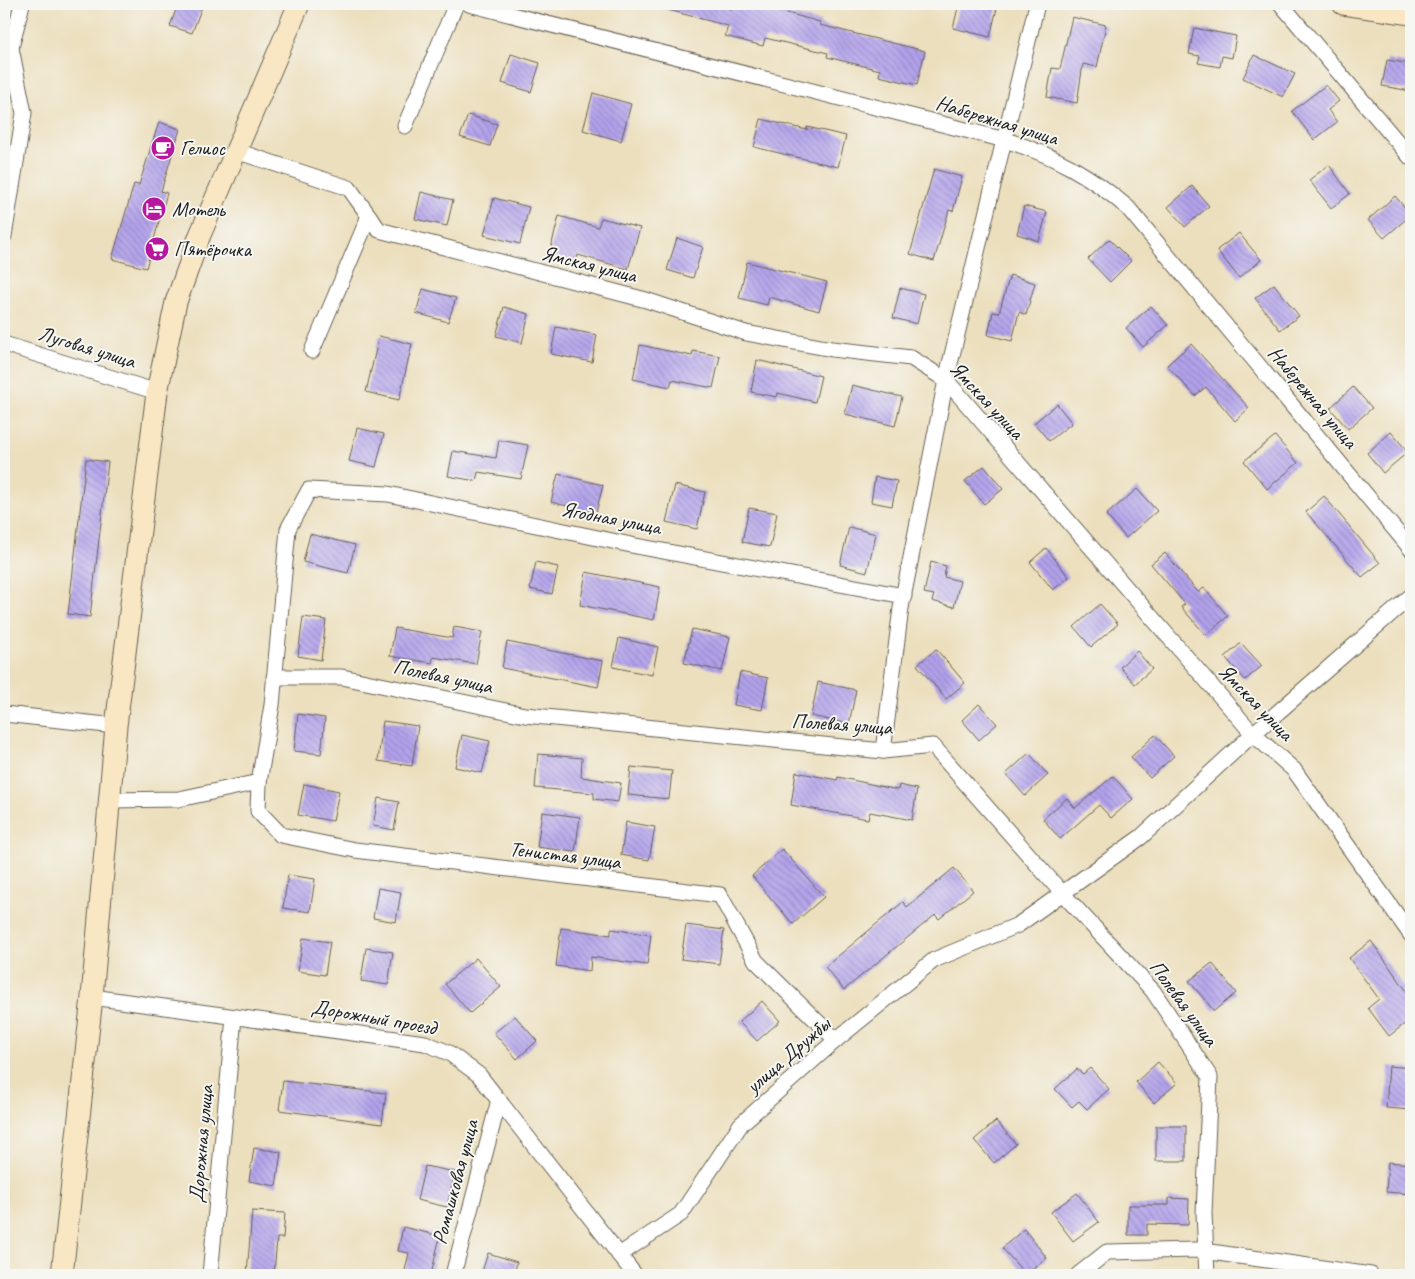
<svg xmlns="http://www.w3.org/2000/svg" width="1415" height="1279" font-family="Caveat,sans-serif">
<style>
.building{fill:url(#building-back-hatch)}
.lines{fill:none;stroke-linecap:round;stroke-linejoin:round}
.street-casing{stroke:#656054;stroke-width:17}
.secondary-casing{stroke:#656054;stroke-width:23}
.street{stroke:#fff;stroke-width:15}
.secondary{stroke:#f9e7c3;stroke-width:21}
.labels{text-anchor:middle;dominant-baseline:central;stroke-width:4;stroke-linejoin:round;paint-order:stroke}
.street-label{font-size:21px;fill:#1c1c1c;stroke:#f6f6f2}
.poi-label{font-size:21px;fill:#1c1c1c;stroke:#f6f6f2;text-anchor:start}
</style>
<defs>
<pattern id="building-back-hatch" width="6" height="6" patternUnits="userSpaceOnUse" patternTransform="scale(1.25)"><rect width="6" height="6" fill="#b3a2ec"/><path d="M-1 5l2 2M0 0l6 6M5-1l2 2" fill="none" stroke="#9183be"/></pattern>
</defs>
<rect width="100%" height="100%" fill="#f6f6f2"/>
<filter id="ink" filterUnits="userSpaceOnUse"><feTurbulence type="fractalNoise" baseFrequency=".02" numOctaves="2"/><feDisplacementMap in="SourceGraphic" scale="10" xChannelSelector="R" yChannelSelector="G"/><feConvolveMatrix kernelMatrix="1 2 1 2 8 2 1 2 1" color-interpolation-filters="sRGB"/></filter>
<filter id="wash" filterUnits="userSpaceOnUse"><feTurbulence type="fractalNoise" baseFrequency=".0096" numOctaves="4" result="noise"/><feDisplacementMap in="SourceGraphic" scale="20" xChannelSelector="R" yChannelSelector="G"/><feGaussianBlur stdDeviation="1.12" result="paint"/><feColorMatrix in="noise" values="0 0 0 0 0 0 0 0 0 0 0 0 0 0 0 0 0 1.4 0 .05"/><feComposite in="paint" operator="in"/></filter>
<g filter="url(#wash)">
<rect width="100%" height="100%" fill="#ecdfbd"/>
<g id="blocks">
<g class="building">
<path d="M178,4h25l-11,29 -22,-7z"/>
<path d="M662,4h52l18,5 1,-5h21l66,18v3l105,26 -8,34 -38,-9 1,-6 -53,-13 1,-4 -63,-15 -2,8 -38,-10 3,-10 -67,-18z"/>
<path d="M959,4h39l-8,33 -37,-9z"/>
<path d="M1072,17l34,8 -9,42 -14,-3 -6,39 -30,-6 5,-29 8,1z"/>
<path d="M1194,28l42,8 -4,22 -10,-2 -2,11 -22,-4 2,-7 -11,-2z"/>
<path d="M511,54l29,9 -9,29 -29,-9z"/>
<path d="M1254,55l41,19 -12,23 -40,-19z"/>
<path d="M1387,60l24,4v27l-29,-5z"/>
<path d="M1326,85l13,16 -11,9 9,12 -23,18 -22,-29z"/>
<path d="M593,93l38,11 -10,37 -38,-11z"/>
<path d="M468,115l29,9 -7,22 -30,-9z"/>
<path d="M761,119l46,11v-3l39,9 -8,31 -84,-20z"/>
<path d="M159,122l21,7 -19,62 6,2 -21,75 -34,-9 22,-75 5,1z"/>
<path d="M1329,165l21,29 -19,14 -22,-28z"/>
<path d="M934,169l28,8 -9,34 -4,-1 -15,51 -24,-7z"/>
<path d="M1192,186l17,20 -24,21 -17,-20z"/>
<path d="M421,192l32,8 -6,26 -32,-7z"/>
<path d="M1395,196l16,19 -27,23 -16,-18z"/>
<path d="M494,198l35,9 -9,37 -36,-9z"/>
<path d="M1024,206l23,6 -8,29 -22,-7z"/>
<path d="M559,216l39,11 3,-9 39,10 -12,41 -50,-14 -2,7 -27,-7z"/>
<path d="M1239,233l22,27 -22,18 -22,-28z"/>
<path d="M677,238l26,9 -10,31 -26,-8z"/>
<path d="M1109,239l22,22 -21,21 -22,-23z"/>
<path d="M747,262l80,20 -8,29 -50,-14 -2,8 -28,-7z"/>
<path d="M1010,275l25,8 -9,32 -7,-3 -7,29 -24,-6 5,-23 6,1z"/>
<path d="M1274,284l25,32 -19,14 -25,-32z"/>
<path d="M900,288l24,6 -7,30 -24,-6z"/>
<path d="M423,289l33,9 -8,24 -32,-9z"/>
<path d="M1151,306l17,19 -25,22 -17,-19z"/>
<path d="M504,307l25,7 -7,29 -26,-7z"/>
<path d="M556,327l41,8 -5,27 -41,-8z"/>
<path d="M379,336l33,8 -13,56 -33,-8z"/>
<path d="M1191,344l58,64 -14,13 -29,-34 -11,9 -28,-31z"/>
<path d="M640,345l52,11 1,-5 27,5 -7,32 -41,-8 -2,7 -37,-8z"/>
<path d="M757,360l64,16 -6,26 -37,-9 -1,4 -26,-5z"/>
<path d="M852,385l50,12 -7,29 -50,-12z"/>
<path d="M1353,387l19,21 -24,21 -18,-21z"/>
<path d="M1057,404l15,19 -23,18 -15,-18z"/>
<path d="M357,428l27,6 -8,33 -27,-6z"/>
<path d="M1391,432l17,20 -25,21 -16,-20z"/>
<path d="M1275,436l23,27 -31,26 -23,-28z"/>
<path d="M499,440l29,5 -7,34 -43,-7 -2,9 -28,-5 5,-25 43,7z"/>
<path d="M86,459l22,3 -18,155 -22,-3z"/>
<path d="M984,466l19,23 -19,15 -19,-23z"/>
<path d="M558,474l45,11 -7,28 -45,-11z"/>
<path d="M875,477l22,4 -5,25 -21,-4z"/>
<path d="M675,485l30,7 -8,37 -31,-7z"/>
<path d="M1137,489l20,22 -31,27 -20,-23z"/>
<path d="M1324,496l56,67 -18,14 -56,-65z"/>
<path d="M749,508l28,5 -7,34 -28,-5z"/>
<path d="M849,527l27,7 -9,38 -27,-7z"/>
<path d="M310,534l45,11 -7,28 -45,-11z"/>
<path d="M1046,548l23,29 -16,13 -23,-28z"/>
<path d="M1165,553l33,39 6,-4 24,28 -22,19 -25,-28 4,-3 -34,-40z"/>
<path d="M536,562l22,5 -6,27 -22,-5z"/>
<path d="M931,562l15,4 -2,11 16,4 -6,26 -22,-6 2,-6 -10,-2z"/>
<path d="M586,572l74,15 -6,33 -74,-15z"/>
<path d="M1100,604l18,20 -27,23 -17,-20z"/>
<path d="M303,617l23,3 -5,40 -23,-4z"/>
<path d="M454,627l28,5 -6,32 -43,-7 -1,6 -42,-7 5,-28 57,10z"/>
<path d="M692,629l38,8 -8,34 -38,-8z"/>
<path d="M619,638l39,9 -6,28 -39,-8z"/>
<path d="M507,642l96,19 -5,26 -96,-19z"/>
<path d="M1241,643l21,23 -17,14 -20,-23z"/>
<path d="M936,649l29,34 -19,16 -29,-34z"/>
<path d="M1137,651l15,18 -17,15 -15,-17z"/>
<path d="M740,672l28,6 -6,32 -28,-5z"/>
<path d="M818,682l38,8 -7,34 -38,-8z"/>
<path d="M979,704l18,20 -18,16 -17,-20z"/>
<path d="M298,714l27,4 -4,36 -27,-3z"/>
<path d="M383,721l35,5 -6,40 -34,-5z"/>
<path d="M462,735l28,6 -8,32 -27,-6z"/>
<path d="M1155,735l19,21 -24,22 -19,-21z"/>
<path d="M1029,753l19,22 -23,21 -19,-22z"/>
<path d="M538,754l44,4 -1,19 40,6 -3,19 -24,-3v-6l-59,-5z"/>
<path d="M631,767l41,4 -3,28 -41,-4z"/>
<path d="M796,772l41,8 1,-3 60,13 1,-5 18,4 -5,31 -42,-8 -2,7 -77,-14z"/>
<path d="M1113,776l20,23 -22,19 -12,-13 -39,34 -17,-20 24,-21 8,10z"/>
<path d="M304,784l35,7 -6,30 -35,-6z"/>
<path d="M378,798l21,4 -5,28 -21,-4z"/>
<path d="M542,812l38,5 -5,35 -38,-5z"/>
<path d="M626,822l29,5 -6,33 -28,-5z"/>
<path d="M782,849l42,48 -31,27 -41,-48z"/>
<path d="M954,868l19,23 -34,28 -4,-4 -91,75 -19,-23 78,-65 4,5z"/>
<path d="M288,875l27,4 -5,33 -27,-4z"/>
<path d="M378,888l23,4 -5,30 -23,-4z"/>
<path d="M686,925l38,5 -5,34 -38,-5z"/>
<path d="M561,928l50,7v-6l40,6 -4,30 -56,-8 -1,14 -34,-5z"/>
<path d="M303,938l27,4 -5,33 -27,-4z"/>
<path d="M1371,941l40,56v22l-22,17 -21,-28 11,-9 -30,-41z"/>
<path d="M366,948l27,4 -5,33 -27,-4z"/>
<path d="M476,958l25,29 -31,26 -25,-29z"/>
<path d="M1212,963l24,30 -22,18 -25,-30z"/>
<path d="M762,1001l18,20 -23,20 -18,-19z"/>
<path d="M515,1016l22,25 -20,18 -23,-26z"/>
<path d="M1158,1062l19,21 -23,20 -18,-21z"/>
<path d="M1389,1066l22,2v42l-25,-2z"/>
<path d="M1090,1068l19,21 -22,20 -8,-8 -7,6 -17,-18 22,-20 6,5z"/>
<path d="M283,1081l103,12 -4,31 -103,-14z"/>
<path d="M996,1121l20,23 -22,19 -20,-23z"/>
<rect x="1156" y="1126" width="30" height="35"/>
<path d="M254,1148l27,4 -5,34 -27,-5z"/>
<path d="M1388,1162l23,2v30l-25,-2z"/>
<path d="M425,1166l30,6 -8,35 -30,-7z"/>
<path d="M1077,1193l22,29 -26,19 -22,-29z"/>
<path d="M1169,1198l20,1 -1,26 -41,-1v11h-19v-30h41z"/>
<path d="M252,1211l33,2 -2,25h-6l-3,37h-27z"/>
<path d="M403,1227l37,9 -9,39h-27l5,-22 -11,-2z"/>
<path d="M1024,1229l23,29 -21,17 -24,-27z"/>
<path d="M488,1253l29,9 -3,13h-33z"/>
</g>
</g>
</g>
<g filter="url(#ink)">
<use href="#blocks" fill-opacity="0" stroke="#656054" stroke-width="1"/>
<g class="lines">
<defs>
<g id="street">
<path d="M469,4l536,136c49,15 85,35 123,68l283,341"/>
<path d="M1281,4l130,154"/>
<path d="M4,46l7,2 11,-44"/>
<path d="M405,126l51,-122"/>
<path d="M236,151l113,37 30,42 267,70 100,33 86,16 79,9 35,22 307,354 41,36 117,165"/>
<path d="M4,236l20,-123 -13,-65"/>
<path d="M4,344l153,48"/>
<path d="M312,351l57,-135"/>
<path d="M274,677h68l183,38 358,36 50,-5 130,148 90,97 57,86 -6,136 3,62"/>
<path d="M4,714l112,12"/>
<path d="M883,751l18,-143 45,-228 91,-376"/>
<path d="M259,782l-1,29 23,24 74,15 365,45 36,66 80,79"/>
<path d="M110,800l69,-1 80,-17 13,-77 16,-176 21,-39 79,4 248,52 268,50"/>
<path d="M92,997l333,46 24,10 30,22 156,200"/>
<path d="M619,1255l62,-41 60,-90 95,-84 98,-80 84,-35 123,-88 112,-103 158,-138"/>
<path d="M210,1275l24,-258"/>
<path d="M453,1275l46,-175"/>
<path d="M1078,1275l29,-23 90,-2 174,25"/>
</g>
<g id="secondary">
<path d="M1343,4l68,10"/>
<path d="M62,1275l30,-278 24,-271 41,-334 19,-90 24,-67 99,-231"/>
</g>
</defs>
<use href="#street" class="street-casing"/>
<use href="#secondary" class="secondary-casing"/>
<use href="#street" class="street"/>
<use href="#secondary" class="secondary"/>
</g>
</g>
<defs>
<symbol id="cafe-disc" viewBox="-11 -11 22 22"><circle r="9.5" fill="#b5179e" stroke="#f6f6f2"/><path d="M-5.5-4.5H6V0H3Q3 3.5 0 3.5H-2.5Q-5.5 3.5-5.5 0ZM3-3.2v2h1.7v-2ZM-6 4.5H4V6H-6Z" fill="#fff"/></symbol>
<symbol id="hotel-disc" viewBox="-11 -11 22 22"><circle r="9.5" fill="#b5179e" stroke="#f6f6f2"/><path d="M-6-4.5h1.5V1H6V5H4.5V3h-9V5H-6ZM-4 0a1.8 1.8 0 1 1 3.6 0ZM.5 0V-2.5h3Q6-2.5 6 0Z" fill="#fff"/></symbol>
<symbol id="supermarket-disc" viewBox="-11 -11 22 22"><circle r="9.5" fill="#b5179e" stroke="#f6f6f2"/><path d="M-6-5.5h2.5l.6 2H6L4.5 2H-2.5L-4.4-4H-6ZM-1.5 3.2a1.3 1.3 0 1 0 .1 0ZM3 3.2a1.3 1.3 0 1 0 .1 0Z" fill="#fff"/></symbol>
</defs>
<g fill-rule="evenodd">
<use href="#cafe-disc" x="149" y="134" width="28" height="28"/>
<use href="#hotel-disc" x="140" y="195" width="28" height="28"/>
<use href="#supermarket-disc" x="143" y="235" width="28" height="28"/>
</g>
<g class="labels">
<g class="street-label">
<text transform="translate(997 120) rotate(17)">Набережная улица</text>
<text transform="translate(589 264) rotate(14)">Ямская улица</text>
<text transform="translate(87 347) rotate(17)">Луговая улица</text>
<text transform="translate(1313 397) rotate(50)">Набережная улица</text>
<text transform="translate(987 400) rotate(47)">Ямская улица</text>
<text transform="translate(611 518) rotate(11)">Ягодная улица</text>
<text transform="translate(443 676) rotate(12)">Полевая улица</text>
<text transform="translate(1256 702) rotate(46)">Ямская улица</text>
<text transform="translate(842 724) rotate(4)">Полевая улица</text>
<text transform="translate(565 855) rotate(7)">Тенистая улица</text>
<text transform="translate(1184 1003) rotate(54)">Полевая улица</text>
<text transform="translate(374 1017) rotate(10)">Дорожный проезд</text>
<text transform="translate(788 1055) rotate(-41)">улица Дружбы</text>
<text transform="translate(201 1144) rotate(-85)">Дорожная улица</text>
<text transform="translate(455 1182) rotate(-75)">Ромашковая улица</text>
</g>
<g class="poi-label">
<text x="180" y="148">Гелиос</text>
<text x="172" y="209">Мотель</text>
<text x="174" y="249">Пятёрочка</text>
</g>
</g>
<rect width="1415" height="1279" fill="none" stroke="#f6f6f2" stroke-width="20"/>
</svg>
